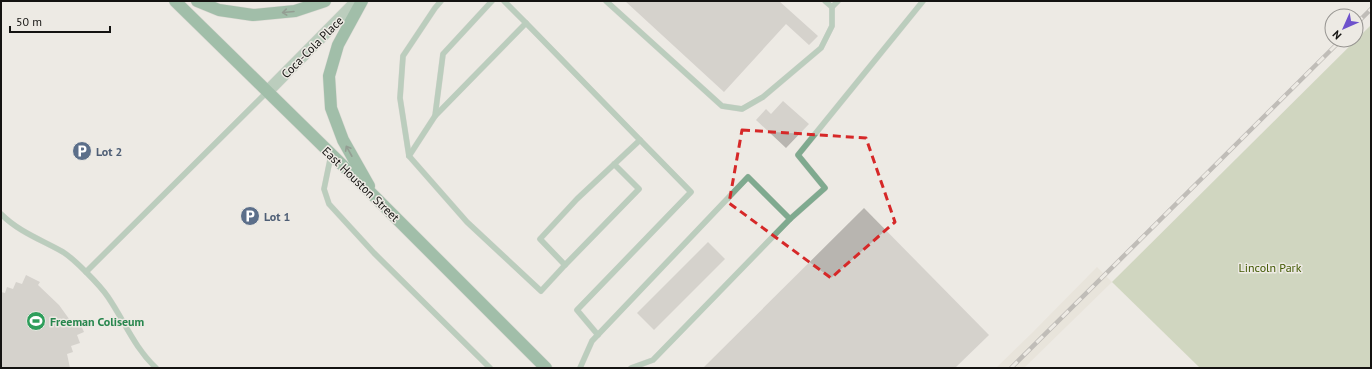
<svg xmlns="http://www.w3.org/2000/svg" width="1372" height="369" font-family="'PT Sans',sans-serif">
<style>
.built{fill:#e3ddd0}
.green{fill:#aebf94}
.building{fill:#b8b5b0}
.lines{fill:none;stroke-linecap:round;stroke-linejoin:round}
.service-casing{stroke:#cac8c2;stroke-width:6}
.tertiary-casing{stroke:#cac8c2;stroke-width:13}
.secondary-casing{stroke:#cac8c2;stroke-width:13}
.service{stroke:#7faa8f;stroke-width:5.5}
.tertiary{stroke:#7faa8f;stroke-width:12}
.secondary{stroke:#468a63;stroke-width:12}
.rail-casing{stroke:#898783;stroke-width:4.5}
.rail{stroke:#edeae4;stroke-width:3;stroke-dasharray:9;stroke-linecap:butt}
.oneway{stroke:#284332}
.marked{fill:none;stroke:#d62828;stroke-width:3;stroke-dasharray:8 5;stroke-linejoin:round}
.labels{text-anchor:middle;dominant-baseline:central;stroke-width:3;stroke-linejoin:round;paint-order:stroke}
.street-label{font-size:12px;fill:#141311;stroke:#edeae4}
.service-label{font-size:12px;font-weight:bold;fill:#4e5e75;stroke:#edeae4;text-anchor:start}
.park-label{font-size:12px;fill:#425a03;stroke:#edeae4}
.leisure-label{font-size:12px;font-weight:bold;fill:#27864d;stroke:#edeae4;text-anchor:start}
</style>
<rect width="100%" height="100%" fill="#edeae4"/>
<path class="built" d="M1097,267l15,15 -88,86h-28l37,-36z"/>
<path class="green" d="M1371,25v343h-171l-88,-86z"/>
<g class="building">
<path d="M625,1h154l39,35 -9,9 -23,-21 -62,68z"/>
<path d="M783,101l26,23 -23,24 -30,-28 10,-11 5,5z"/>
<path d="M864,208l125,127 -34,33h-252z"/>
<path d="M708,242l17,17 -71,71 -17,-17z"/>
<path d="M26,275l14,7 -2,3 21,20 13,18 6,-4 6,13 -7,3 3,8 -9,3 2,6 -6,2 3,14h-69v-76l4,1 2,-6 6,2 3,-7 6,2z"/>
</g>
<g class="lines">
<defs>
<g id="service">
<path d="M441,1l-6,7 -32,48 -3,42 9,58 58,66 74,69 24,-26"/>
<path d="M606,1l116,105 20,3 21,-12 58,-49 11,-22v-19"/>
<path d="M825,1l7,6 6,-6"/>
<path d="M526,23l114,117"/>
<path d="M435,116l91,-93 -22,-22"/>
<path d="M331,155l-7,34 5,15 45,49 116,115"/>
<path d="M409,156l26,-40 8,-62 49,-53"/>
<path d="M1,214c18,18 41,26 62,38 8,5 16,13 23,20 8,8 16,16 22,25 17,25 26,50 48,71"/>
<path d="M790,219l35,-31 -27,-33 125,-154"/>
<path d="M86,272l181,-180"/>
<path d="M598,335l-21,-25 114,-118 -51,-52 -63,59 -37,40 25,26 74,-76 -25,-25"/>
<path d="M580,368l12,-27 156,-164 42,42 -137,141 -22,8"/>
</g>
<path id="tertiary" d="M267,92l90,-91"/>
<g id="secondary">
<path d="M175,1l200,196 171,171"/>
<path d="M197,1l22,9 34,5 42,-4 30,-10"/>
<path d="M362,1l-24,44 -9,31 2,32 12,32 26,46"/>
</g>
</defs>
<use href="#service" class="service-casing"/>
<use href="#tertiary" class="tertiary-casing"/>
<use href="#secondary" class="secondary-casing"/>
<use href="#service" class="service"/>
<use href="#tertiary" class="tertiary"/>
<use href="#secondary" class="secondary"/>
<defs>
<g id="rail">
<path d="M1356,24l15,-15"/>
<path d="M1011,368l330,-328"/>
</g>
</defs>
<use href="#rail" class="rail-casing"/>
<use href="#rail" class="rail"/>
</g>
<defs><path id="oneway-shaft" d="M-6 0H5M1.5-3L5.5 0L1.5 3" fill="none" stroke-width="1.6" stroke-linecap="round" stroke-linejoin="round"/></defs>
<g class="oneway">
<use href="#oneway-shaft" transform="translate(288 12) rotate(175)"/>
<use href="#oneway-shaft" transform="translate(349 151) rotate(-119)"/>
</g>
<path d="M0 0H1372V369H0ZM742,130l124,8 29,84 -64,56 -102,-75z" fill="#edeae4" fill-opacity=".55" fill-rule="evenodd"/>
<path class="marked" d="M742,130l124,8 29,84 -64,56 -102,-75z"/>
<defs>
<symbol id="parking-disc" viewBox="-11 -11 22 22"><circle r="9.5" fill="#5c6f8a" stroke="#edeae4"/><path d="M-3.5-5.5H1a3.5 3.5 0 0 1 0 7H-1V5.5H-3.5ZM-1-3.4V-.6H.8a1.4 1.4 0 0 0 0-2.8Z" fill="#fff"/></symbol>
<symbol id="stadium-disc" viewBox="-11 -11 22 22"><circle r="9.5" fill="#2e9e5b" stroke="#edeae4"/><path d="M0-5a6.5 5 0 1 0 0 10a6.5 5 0 1 0 0-10ZM-3.5-1.8h7v3.6h-7Z" fill="#fff"/></symbol>
</defs>
<g fill-rule="evenodd">
<use href="#parking-disc" x="71" y="140" width="22" height="22"/>
<use href="#parking-disc" x="239" y="205" width="22" height="22"/>
<use href="#stadium-disc" x="25" y="310" width="22" height="22"/>
</g>
<g class="labels">
<g class="street-label">
<text transform="translate(312 47) rotate(-45)">Coca-Cola Place</text>
<text transform="translate(361 184) rotate(44)">East Houston Street</text>
</g>
<g class="service-label">
<text x="96" y="151">Lot 2</text>
<text x="264" y="216">Lot 1</text>
</g>
<g class="park-label">
<text x="1270" y="267">Lincoln Park</text>
</g>
<g class="leisure-label">
<text x="50" y="321">Freeman Coliseum</text>
</g>
</g>
<rect width="1372" height="369" fill="none" stroke="#141311" stroke-width="4"/>
<g transform="translate(1344 28) rotate(225)"><circle r="19" fill="#edeae4" stroke="#969490"/>
<path d="M0-3L7 15L0 10L-7 15Z" fill="#6e52cc"/>
<text y="-6" font-size="11" font-weight="bold" text-anchor="middle" fill="#141311">N</text>
</g>
<path d="M10 26v6h100v-6" fill="none" stroke="#141311" stroke-width="2"/>
<text x="16" y="26" font-size="12" fill="#141311" stroke="#edeae4" stroke-width="3" paint-order="stroke">50 m</text>
</svg>
